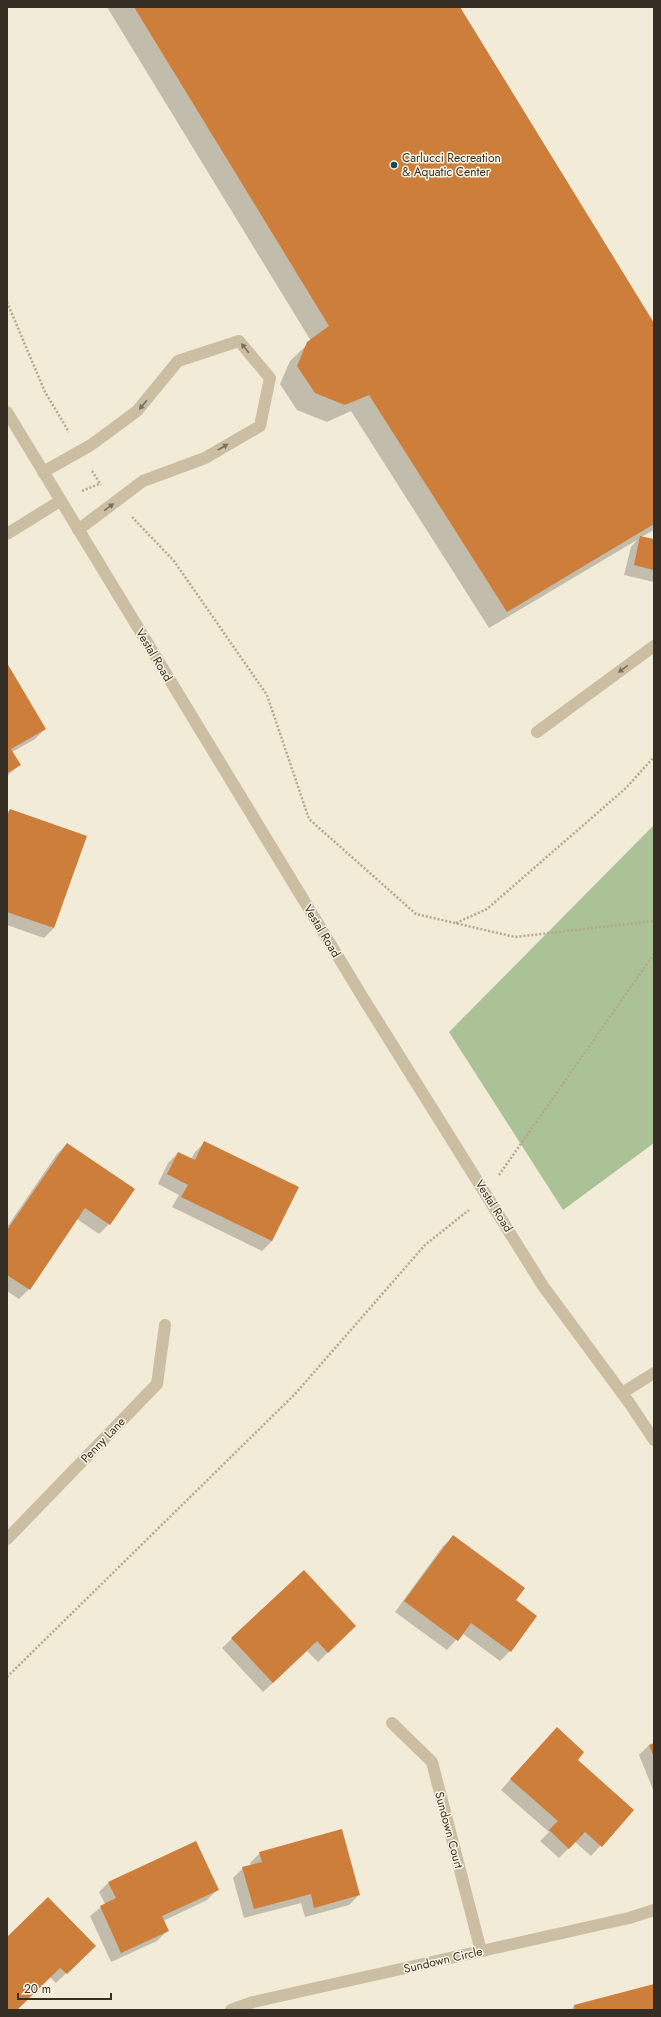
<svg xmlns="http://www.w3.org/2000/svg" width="661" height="2017" font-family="Jost,sans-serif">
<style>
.green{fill:#aac296}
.shadow{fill:#0003}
.building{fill:#cd7e3a}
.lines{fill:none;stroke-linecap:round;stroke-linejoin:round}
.path{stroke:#b7a88d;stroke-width:2.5;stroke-dasharray:2 2;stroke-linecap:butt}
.minor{stroke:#cbbea3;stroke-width:12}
.oneway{fill:#786f5e}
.poi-dot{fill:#194759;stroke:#faf5e3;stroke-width:1.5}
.labels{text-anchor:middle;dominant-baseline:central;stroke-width:3;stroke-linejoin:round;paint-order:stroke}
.poi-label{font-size:12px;fill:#352e25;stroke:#faf5e3;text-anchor:start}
.street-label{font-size:12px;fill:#352e25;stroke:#faf5e3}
</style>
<rect width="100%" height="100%" fill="#f2ebd7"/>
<path class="green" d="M654,825v318l-91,67 -114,-178z"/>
<g class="shadow">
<path d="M107,7h352l195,318v205l-13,7 13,3v42l-30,-7 7,-28 6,-7 -148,88 -138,-217 -24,11 -30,-12 -17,-26 10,-23 21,-20z"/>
<path d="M7,665l38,64 -10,10 -23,13 8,13 -13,11z"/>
<path d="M10,810l76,27 -32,91 -10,10 -37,-13v-112z"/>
<path d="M205,1142l93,45 -26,54 -10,10 -90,-44 7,-12 -21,-11 10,-21 10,-10 13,6 4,-7z"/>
<path d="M67,1144l42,80 -10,10 -22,-15 -48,70 -10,10 -12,-8v-64l50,-73z"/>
<path d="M453,1537l62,63 21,16 -26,35 -10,10 -38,-28 -15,17 -52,-38 48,-66z"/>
<path d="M304,1571l41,65 -27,26 -11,-11 -44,41 -41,-44z"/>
<path d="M557,1728l19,32 57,50 -42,46 -16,-14 -16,16 -19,-17 9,-9 -48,-42z"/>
<path d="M654,1744v48l-15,-37 10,-10z"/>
<path d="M260,1853l99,42 -10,10 -44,12 -4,-14 -57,15 -11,-40 10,-10 8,-2 -1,-3z"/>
<path d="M109,1882l108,8 -10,10 -44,21 4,10 -10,10 -46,21 -21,-46 15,-12 -6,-12z"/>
<path d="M7,1938l87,8 -38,37 -6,-6 -34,33h-9z"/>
<path d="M654,1985v25h-83l3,-4z"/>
</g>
<g class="building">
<path d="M134,7h326l194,316v201l-147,88 -138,-217 -24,10 -30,-12 -18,-27 10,-24 22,-16z"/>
<path d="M640,536l14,3v31l-20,-5z"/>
<path d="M7,663l39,66 -35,20 10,16 -14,8z"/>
<path d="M10,809l77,27 -33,92 -47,-16v-96z"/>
<path d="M204,1141l95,46 -27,54 -91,-44 7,-12 -21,-11 11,-22 17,8z"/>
<path d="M67,1143l68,46 -25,36 -25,-17 -55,82 -23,-15v-45z"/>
<path d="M453,1535l72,53 -9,12 21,16 -26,36 -40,-29 -13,18 -54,-40z"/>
<path d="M304,1570l52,56 -28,27 -11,-12 -44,42 -42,-45z"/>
<path d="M557,1727l27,25 -6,8 56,50 -32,37 -17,-15 -16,17 -20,-19 9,-9 -48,-42z"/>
<path d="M654,1743v14l-5,-12z"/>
<path d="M342,1829l18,66 -46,13 -3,-14 -57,15 -12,-42 20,-5 -3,-10z"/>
<path d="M196,1841l23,49 -57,26 7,15 -48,22 -21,-47 16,-8 -8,-16z"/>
<path d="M48,1897l48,49 -29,28 -7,-6 -43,42h-10v-73z"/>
<path d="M654,1984v26h-79l-1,-5z"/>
</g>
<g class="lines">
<g class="path">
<path d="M7,302l38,90 24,40"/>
<path d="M92,471l9,14"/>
<path d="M82,491l17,-7"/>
<path d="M132,517l42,44 93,134 42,124 107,95 99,23 139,-16"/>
<path d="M456,923l31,-14 139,-121 28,-31"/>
<path d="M499,1175l155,-221"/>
<path d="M7,1677l288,-283 130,-149 44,-35"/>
</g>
<g class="minor">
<path d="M7,412l358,589 178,285 87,118 24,36"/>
<path d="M43,472l48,-27 46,-34 41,-50 61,-20 31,37 -10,48 -55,32 -62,23 -65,49"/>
<path d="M7,534l53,-33"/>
<path d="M537,732l117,-86"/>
<path d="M622,1393l32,-20"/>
<path d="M7,1539l150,-155 8,-59"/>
<path d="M392,1723l40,39 49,189"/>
<path d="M231,2010l22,-8 376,-84 25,-8"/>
</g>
</g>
<defs><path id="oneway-solid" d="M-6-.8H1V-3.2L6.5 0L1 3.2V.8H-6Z"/></defs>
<g class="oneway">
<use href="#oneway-solid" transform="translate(245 348) rotate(-129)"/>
<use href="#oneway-solid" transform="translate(143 405) rotate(129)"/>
<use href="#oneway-solid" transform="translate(223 447) rotate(-30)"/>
<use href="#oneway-solid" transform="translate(109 507) rotate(-36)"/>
<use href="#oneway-solid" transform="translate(623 669) rotate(144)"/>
</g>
<circle class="poi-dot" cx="394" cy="165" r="4"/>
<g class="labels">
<g class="poi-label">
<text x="402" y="158">Carlucci Recreation<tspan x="402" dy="14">&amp; Aquatic Center</tspan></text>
</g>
<g class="street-label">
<text transform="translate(154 655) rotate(59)">Vestal Road</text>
<text transform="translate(322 931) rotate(59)">Vestal Road</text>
<text transform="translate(494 1206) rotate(58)">Vestal Road</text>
<text transform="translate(103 1440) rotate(-46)">Penny Lane</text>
<text transform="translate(449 1830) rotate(75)">Sundown Court</text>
<text transform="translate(443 1960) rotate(-13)">Sundown Circle</text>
</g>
</g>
<rect width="661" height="2017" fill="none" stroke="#352e25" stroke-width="16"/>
<path d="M18 1993v6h93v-6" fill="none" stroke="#352e25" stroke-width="2"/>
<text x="24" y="1993" font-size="12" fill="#352e25" stroke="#faf5e3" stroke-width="3" paint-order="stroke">20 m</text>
</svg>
